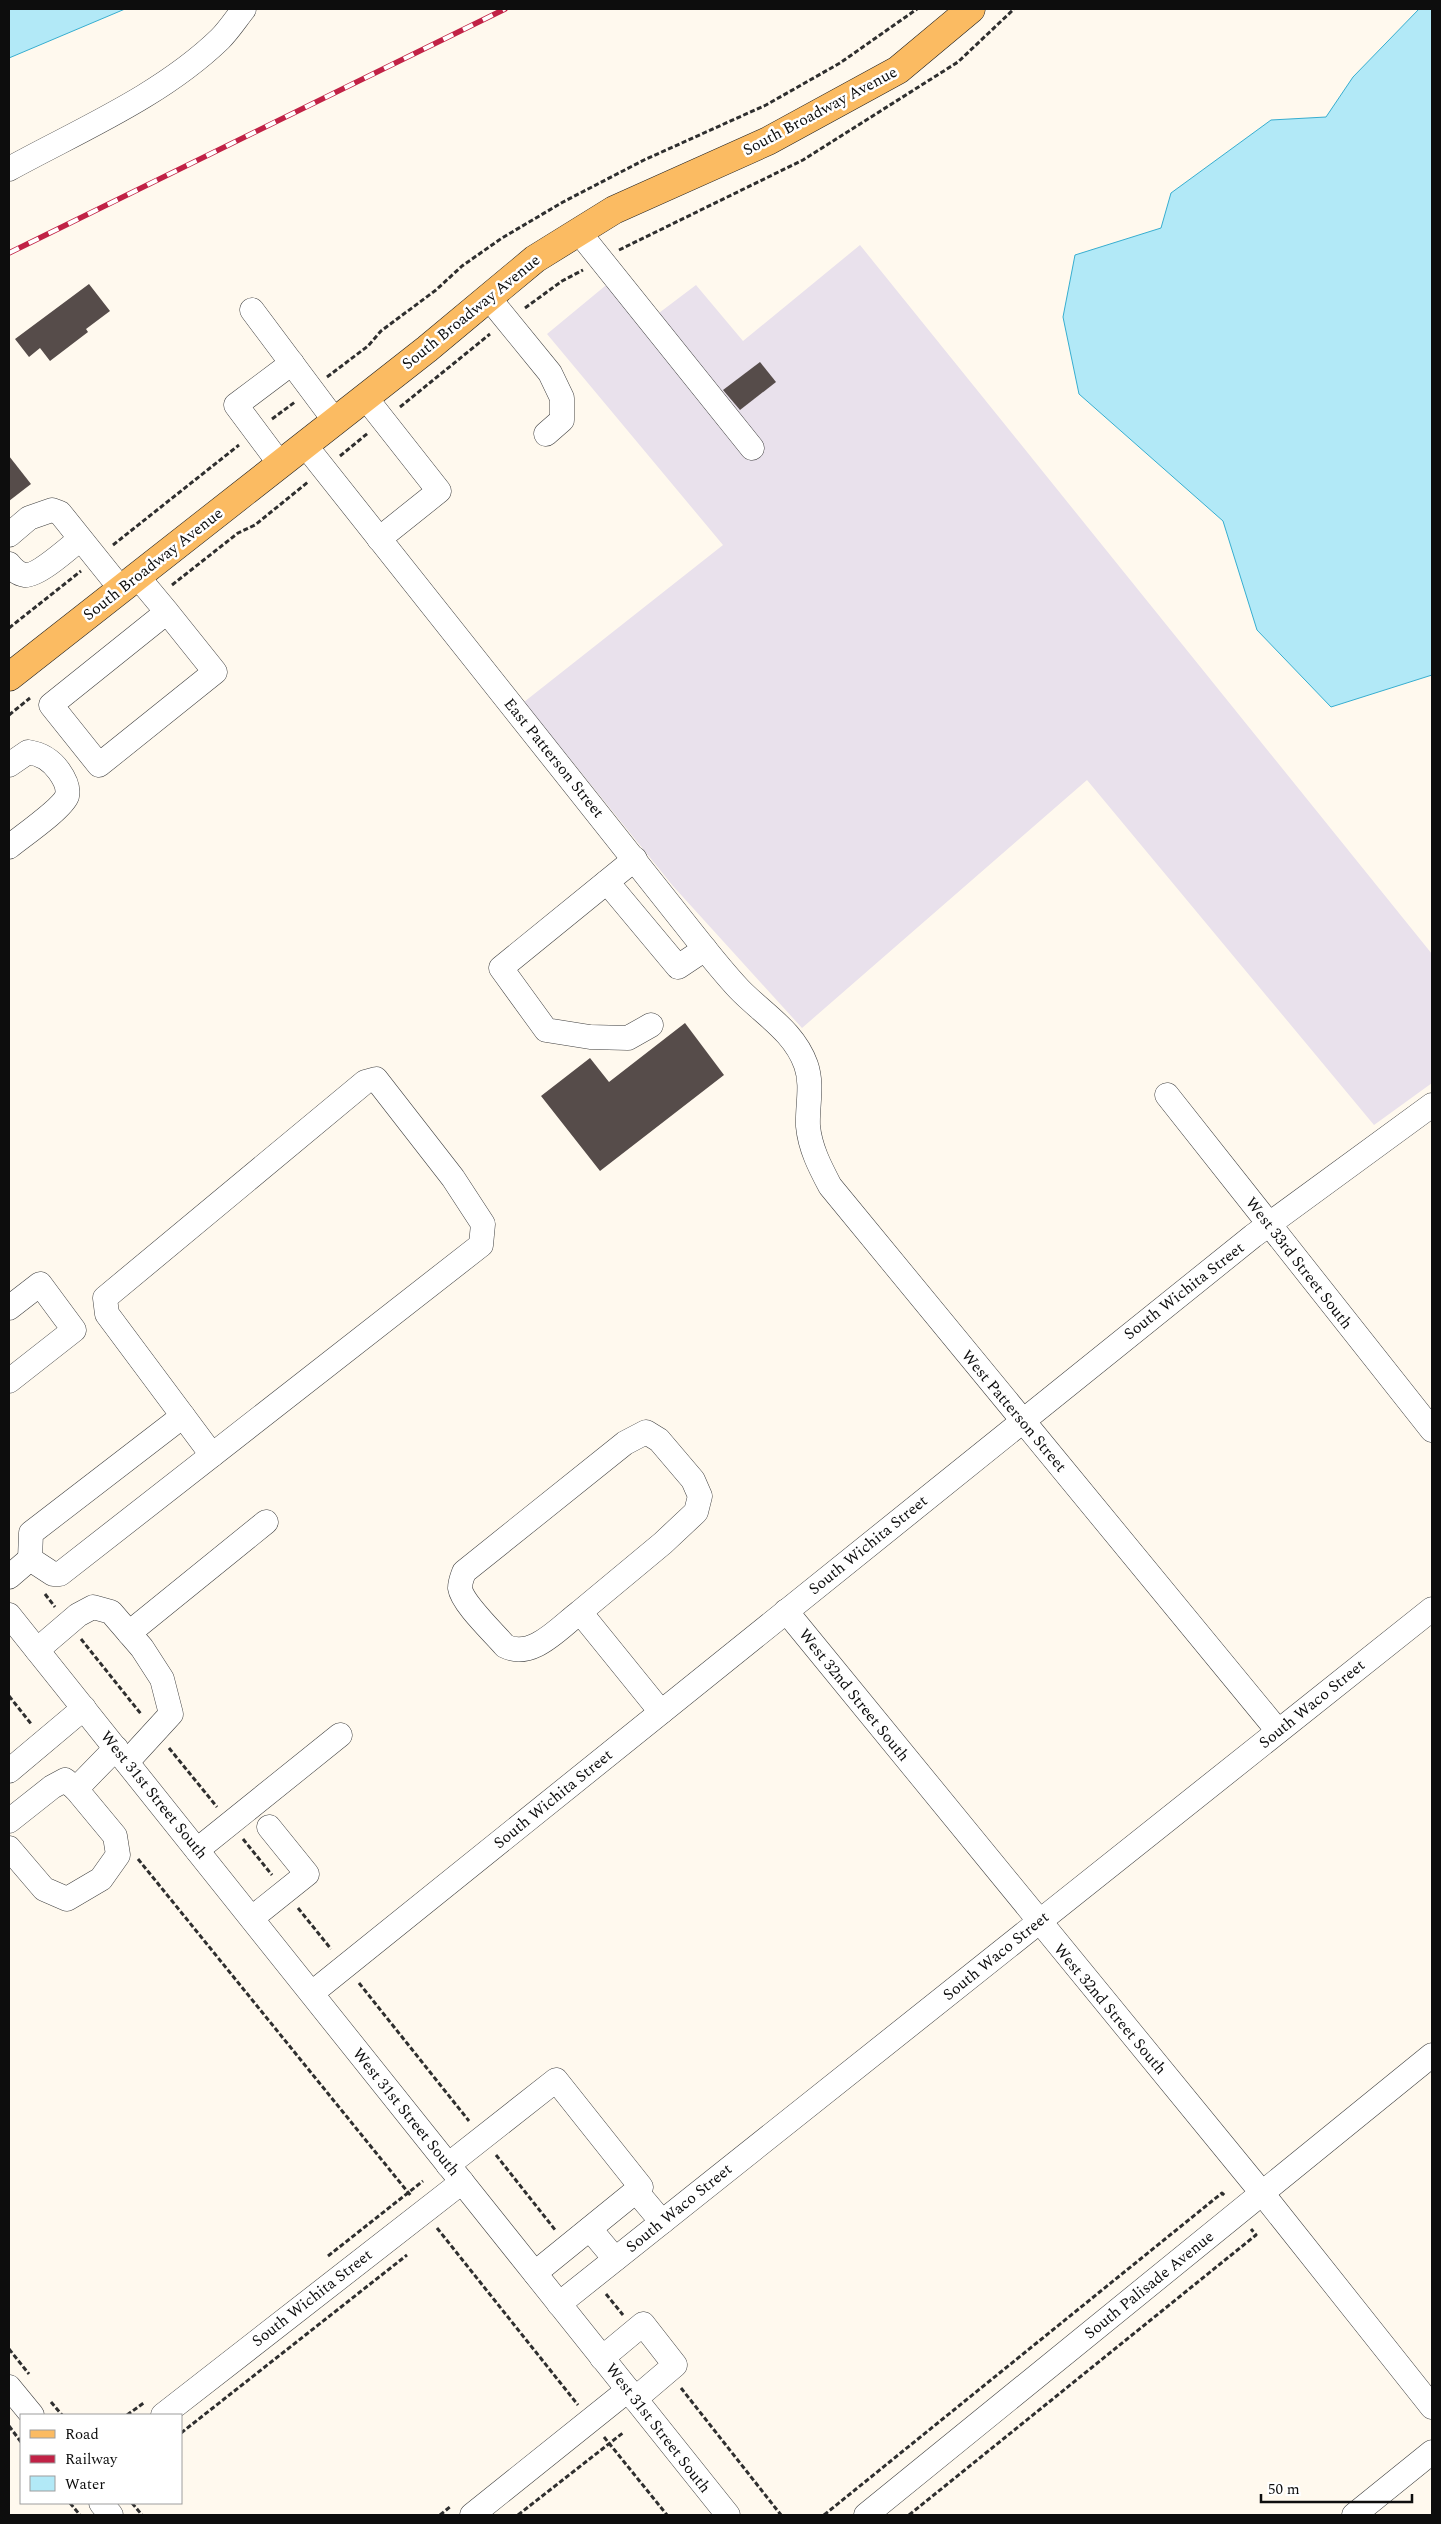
<svg xmlns="http://www.w3.org/2000/svg" width="1441" height="2524" font-family="Spectral,serif">
<style>
.industrial{fill:#e9e1ec}
.water{fill:#b2e9f7;stroke:#37aed0}
.building{fill:#564c4a}
.lines{fill:none;stroke-linecap:round;stroke-linejoin:round}
.minor-casing{stroke:#404040;stroke-width:25}
.major-casing{stroke:#1e1e1e;stroke-width:29}
.path{stroke:#2f2f2f;stroke-width:3;stroke-dasharray:5 2.5;stroke-linecap:butt}
.minor{stroke:#fff;stroke-width:24}
.major{stroke:#fbbb62;stroke-width:28}
.rail-casing{stroke:#c12246;stroke-width:5.5}
.rail{stroke:#fff;stroke-width:4;stroke-dasharray:11;stroke-linecap:butt}
.labels{text-anchor:middle;dominant-baseline:central;stroke-width:5;stroke-linejoin:round;paint-order:stroke}
.street-label{font-size:16px;fill:#0d0d0d;stroke:#fff}
</style>
<rect width="100%" height="100%" fill="#fff9ee"/>
<path class="industrial" d="M860,245l572,709v129l-58,42 -287,-345 -285,248 -129,-142 -149,-184 199,-157 -176,-211 75,-62 33,44 41,-31 47,56z"/>
<g class="water">
<path d="M9,9h116l-116,49z"/>
<path d="M1419,9h13v666l-101,32 -74,-77 -34,-109 -144,-127 -16,-77 12,-62 86,-27 10,-35 100,-73 55,-3 27,-40z"/>
</g>
<g class="building">
<path d="M89,284l21,27 -24,18 2,3 -38,29 -10,-13 -11,9 -14,-18z"/>
<path d="M760,362l16,20 -36,28 -17,-20z"/>
<path d="M9,456l22,28 -22,17z"/>
<path d="M685,1023l39,52 -124,96 -59,-75 49,-38 19,24z"/>
</g>
<g class="lines">
<defs>
<g id="minor">
<path d="M9,169c71,-39 152,-73 211,-130 9,-9 16,-20 24,-30"/>
<path d="M578,231l174,217"/>
<path d="M488,297l62,76 12,25v22l-16,14"/>
<path d="M252,310l83,111"/>
<path d="M365,397l74,94 -60,48"/>
<path d="M305,445l388,489c15,19 30,38 46,55 24,25 55,42 67,76 7,20 1,41 2,61 2,22 12,41 22,60l448,545"/>
<path d="M280,464l-44,-59 56,-42"/>
<path d="M9,535l20,-17 23,-8 8,3 61,76"/>
<path d="M9,564c4,5 8,10 16,11 13,1 44,-27 55,-36"/>
<path d="M137,576l30,36 -116,93 48,60 116,-93 -48,-60"/>
<path d="M9,765l19,-13c14,2 23,8 31,19 5,7 10,17 8,25 -5,13 -46,41 -58,51"/>
<path d="M635,859l-134,109 45,62 44,7 38,1 23,-13"/>
<path d="M607,882l71,85 27,-18"/>
<path d="M376,1079l77,99 30,46 -2,21 -421,329h-7l-23,-15 1,-26 152,-117 -76,-102 -2,-16 260,-216z"/>
<path d="M1167,1095l265,335"/>
<path d="M9,1308l31,-24 34,46 -65,51"/>
<path d="M183,1416l29,39"/>
<path d="M9,1577l21,-18"/>
<path d="M786,1611l476,582 170,214"/>
<path d="M580,1612l83,-69 33,-31 4,-16 -7,-16 -34,-40 -13,-8 -21,11 -161,129c-2,6 -4,10 -4,16 2,15 34,45 45,58 27,14 54,-18 75,-34l81,100"/>
<path d="M9,1615l719,900"/>
<path d="M129,1633l137,-111"/>
<path d="M37,1650l41,-35 15,-8 18,5 31,36 20,31 9,35 -44,48"/>
<path d="M9,1771l75,-63"/>
<path d="M9,1821l43,-34 13,-7 11,9"/>
<path d="M9,1848l35,41 23,10 34,-20 17,-24 -3,-19 -39,-47 40,-41"/>
<path d="M197,1850l143,-115"/>
<path d="M252,1918l55,-44 -38,-47"/>
<path d="M312,1993l941,-757 179,-131"/>
<path d="M448,2165l108,-85 85,107 -106,86"/>
<path d="M636,2191l26,31"/>
<path d="M590,2229l25,30"/>
<path d="M559,2304l873,-695"/>
<path d="M602,2358l41,-34 32,41 -40,34"/>
<path d="M9,2387l23,28"/>
<path d="M163,2415l299,-233"/>
<path d="M101,2503l10,12"/>
<path d="M472,2515l156,-125"/>
<path d="M866,2515l566,-460"/>
<path d="M1354,2515l78,-63"/>
</g>
<path id="major" d="M9,677l418,-328 108,-90 79,-49 154,-69 130,-71 73,-61"/>
</defs>
<use href="#minor" class="minor-casing"/>
<use href="#major" class="major-casing"/>
<g class="path">
<path d="M619,250l184,-90 155,-98 56,-53"/>
<path d="M525,308l37,-27 21,-11"/>
<path d="M327,377l41,-31 13,-15 55,-41 26,-24 40,-28 61,-36 81,-42 122,-55 74,-42 77,-54"/>
<path d="M400,407l90,-73"/>
<path d="M272,419l23,-17"/>
<path d="M340,456l28,-23"/>
<path d="M113,545l126,-100"/>
<path d="M172,585l66,-52 17,-8 53,-43"/>
<path d="M9,628l72,-57"/>
<path d="M9,715l21,-17"/>
<path d="M45,1594l10,13"/>
<path d="M81,1639l60,75"/>
<path d="M9,1696l23,29"/>
<path d="M169,1748l48,59"/>
<path d="M243,1839l29,36"/>
<path d="M138,1859l273,337"/>
<path d="M298,1908l33,41"/>
<path d="M359,1983l110,138"/>
<path d="M496,2155l60,76"/>
<path d="M437,2228l141,177"/>
<path d="M328,2256l95,-75"/>
<path d="M606,2294l17,21"/>
<path d="M9,2349l20,25"/>
<path d="M681,2388l100,127"/>
<path d="M51,2402l11,13"/>
<path d="M127,2415l18,-13"/>
<path d="M9,2426l12,16"/>
<path d="M181,2433l226,-178"/>
<path d="M604,2437l63,78"/>
<path d="M70,2503l10,12"/>
<path d="M132,2503l10,12"/>
<path d="M440,2515l11,-9"/>
<path d="M518,2515l106,-83"/>
<path d="M824,2515l398,-322 3,3"/>
<path d="M909,2515l347,-280 -5,-6"/>
</g>
<use href="#minor" class="minor"/>
<use href="#major" class="major"/>
<defs>
<path id="rail" d="M9,253l496,-244"/>
</defs>
<use href="#rail" class="rail-casing"/>
<use href="#rail" class="rail"/>
</g>
<g class="labels">
<g class="street-label">
<text transform="translate(820 111) rotate(-28)">South Broadway Avenue</text>
<text transform="translate(471 312) rotate(-39)">South Broadway Avenue</text>
<text transform="translate(153 564) rotate(-38)">South Broadway Avenue</text>
<text transform="translate(554 758) rotate(51)">East Patterson Street</text>
<text transform="translate(1299 1263) rotate(52)">West 33rd Street South</text>
<text transform="translate(1184 1291) rotate(-38)">South Wichita Street</text>
<text transform="translate(1014 1411) rotate(50)">West Patterson Street</text>
<text transform="translate(868 1545) rotate(-39)">South Wichita Street</text>
<text transform="translate(854 1695) rotate(51)">West 32nd Street South</text>
<text transform="translate(1312 1704) rotate(-39)">South Waco Street</text>
<text transform="translate(154 1795) rotate(51)">West 31st Street South</text>
<text transform="translate(553 1799) rotate(-39)">South Wichita Street</text>
<text transform="translate(996 1956) rotate(-39)">South Waco Street</text>
<text transform="translate(1110 2009) rotate(50)">West 32nd Street South</text>
<text transform="translate(406 2112) rotate(51)">West 31st Street South</text>
<text transform="translate(679 2208) rotate(-39)">South Waco Street</text>
<text transform="translate(1149 2285) rotate(-39)">South Palisade Avenue</text>
<text transform="translate(312 2298) rotate(-38)">South Wichita Street</text>
<text transform="translate(658 2428) rotate(52)">West 31st Street South</text>
</g>
</g>
<rect width="1441" height="2524" fill="none" stroke="#0d0d0d" stroke-width="20"/>
<rect x="20" y="2414" width="162" height="90" fill="#ffffff" stroke="#9e9e9e"/>
<rect x="30" y="2430" width="25" height="8" fill="#fbbb62" stroke="#9e9e9e"/>
<text x="65" y="2439" font-size="15" fill="#0d0d0d">Road</text>
<rect x="30" y="2455" width="25" height="8" fill="#c12246" stroke="#9e9e9e"/>
<text x="65" y="2464" font-size="15" fill="#0d0d0d">Railway</text>
<rect x="30" y="2476" width="25" height="15" fill="#b2e9f7" stroke="#9e9e9e"/>
<text x="65" y="2489" font-size="15" fill="#0d0d0d">Water</text>
<path d="M1261 2494v8h151v-8" fill="none" stroke="#0d0d0d" stroke-width="2.5"/>
<text x="1268" y="2494" font-size="15" fill="#0d0d0d" stroke="#ffffff" stroke-width="4" paint-order="stroke">50 m</text>
</svg>
